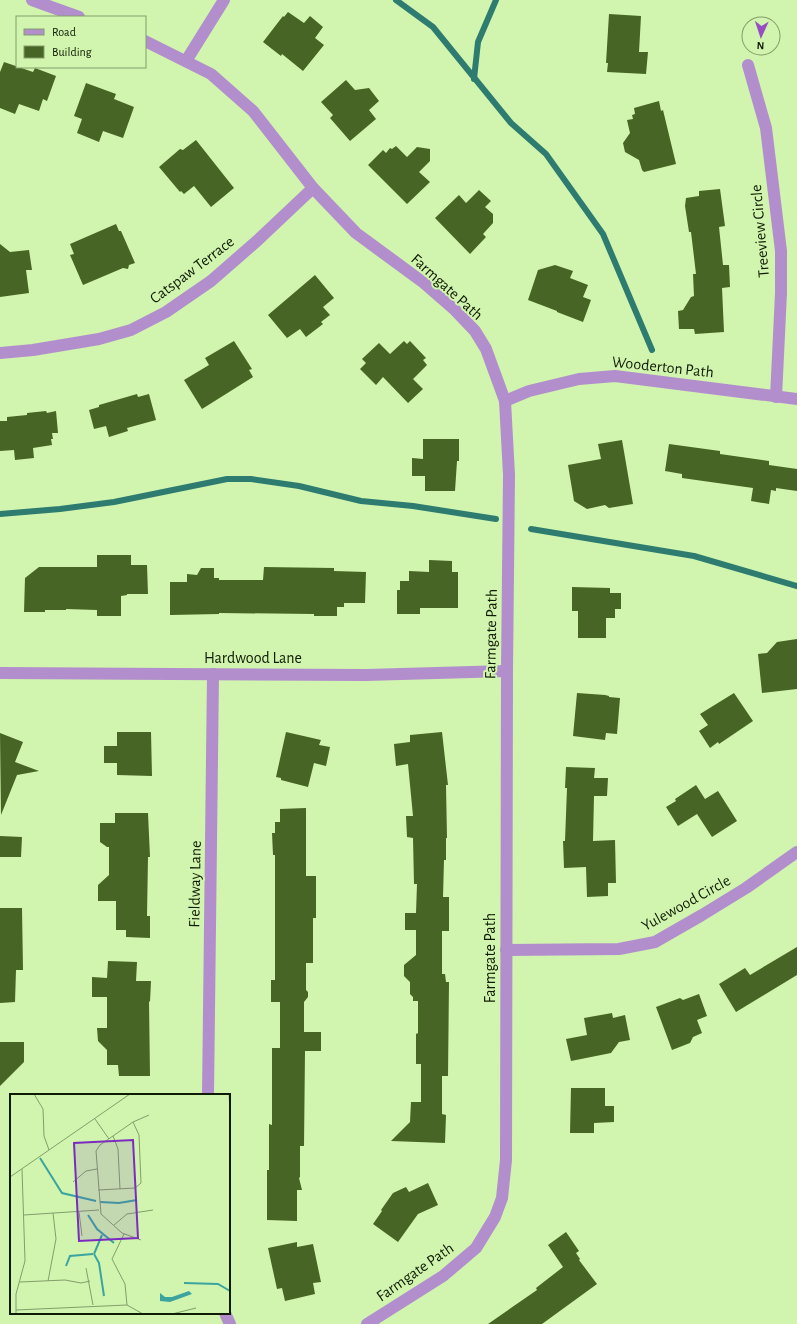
<svg xmlns="http://www.w3.org/2000/svg" width="797" height="1324" font-family="'Alegreya Sans',sans-serif">
<style>
.lines{fill:none;stroke-linecap:round;stroke-linejoin:round}
.stream{stroke:#2e7b70;stroke-width:6}
.building{fill:#476524}
.minor{stroke:#b28ecd;stroke-width:12}
.labels{text-anchor:middle;dominant-baseline:central;stroke-width:4;stroke-linejoin:round;paint-order:stroke}
.street-label{font-size:16px;fill:#0f1b02;stroke:#d1f5af}
.inset-river{fill:none;stroke:#3ca49f;stroke-width:2}
.inset-road{fill:none;stroke:#839e6a;stroke-width:1}
.view{fill:#7b2cbf;fill-opacity:0.15;stroke:#7b2cbf;stroke-width:2}
.inset-edge{fill:none;stroke:#0f1b02;stroke-width:2}
</style>
<rect width="100%" height="100%" fill="#d1f5af"/>
<g class="lines">
<g class="stream">
<path d="M396,0l37,27 78,96 35,31 57,80 49,116"/>
<path d="M474,79l4,-37 18,-42"/>
<path d="M0,514l60,-5 54,-7 113,-23h24l48,7 62,15 52,5 83,13"/>
<path d="M531,529l163,27 103,30"/>
</g>
</g>
<g class="building">
<path d="M288,12l16,11 6,-7 13,11 -8,11 9,7 -21,26 -21,-17 -1,2 -18,-14 20,-26 1,1z"/>
<path d="M609,14l32,2 -2,36h9l-2,22 -39,-2 1,-9h-2z"/>
<path d="M4,62l29,10 2,-4 21,8 -9,25 -4,-2 -4,12 -20,-7 -4,10 -15,-6v-36z"/>
<path d="M346,80l9,10 14,-2 10,13 -10,9 7,9 -26,22 -20,-23 3,-3 -12,-13z"/>
<path d="M86,83l30,11 -2,5 20,8 -11,31 -20,-7 -4,11 -22,-9 5,-14 -8,-3z"/>
<path d="M659,101l2,10 2,-1 13,54 -32,8 -2,-2 -3,-10 -14,-8 -2,-9 7,-10 -3,-13 6,-1 -1,-4 3,-1 -1,-6z"/>
<path d="M196,140l38,48 -23,19 -17,-21 -10,8 -3,-3 -1,1 -21,-25 21,-18 3,1z"/>
<path d="M396,146l11,11 10,-10 13,2v12l-11,11 11,10 -23,22 -39,-39 15,-15 3,3 4,-5 2,1z"/>
<path d="M720,189l5,37 -6,1 4,38h6l1,22 -8,1 2,44 -29,2 -1,-5h-15l-1,-18 5,-1 8,-13 3,-1 -1,-22h3l-5,-42h-2l-4,-26 1,-8 13,-2v-5z"/>
<path d="M479,190l12,11 -6,6 8,7v9l-10,11 3,3 -16,17 -35,-36 24,-23 7,8z"/>
<path d="M116,224l3,7h2l14,32 -6,2 -1,4 -5,-1 -40,17 -13,-30 4,-1 -4,-10z"/>
<path d="M0,244l10,8 19,-2 3,20h-6l3,23 -29,4z"/>
<path d="M555,265l18,6 -3,7 18,7 -5,12 8,3 -8,22 -26,-10v-1l-29,-11 10,-30z"/>
<path d="M315,275l19,23 -11,9 7,8 -9,7 2,2 -17,13 -6,-8 -13,9 -19,-23z"/>
<path d="M234,341l18,28 -3,1 4,7 -51,32 -18,-29 25,-15 -4,-7z"/>
<path d="M404,341l3,3 3,-3 16,17 -3,2 4,5 -14,14 10,10 -15,14 -25,-26 -7,8 -16,-16 6,-6 -4,-4 17,-16 11,11z"/>
<path d="M137,394l1,3 11,-3 7,26 -29,8 1,3 -19,6 -3,-11 -12,3 -5,-19 10,-3v-2z"/>
<path d="M46,411l1,2 9,-2 2,22h-6l1,6h-2l1,6 -19,3 1,10 -19,2 -1,-10 -14,1v-30h7v-4l20,-2v-2z"/>
<path d="M423,439h36v22h-2l-2,30h-30v-15h-13v-18l11,1z"/>
<path d="M622,440l11,64 -24,4 -4,-3 -18,4 -13,-8 -6,-36 33,-6 -3,-15z"/>
<path d="M669,444l51,7v3l49,7v4l28,4v22l-21,-3v3l-5,-1 -2,14 -18,-3 2,-13 -71,-10v-4l-17,-3z"/>
<path d="M97,555h34v10h16l1,29h-21v1l-6,1v20h-24v-6l-31,-1v1h-21v2h-21l1,-34 14,-11h58z"/>
<path d="M429,560l23,1v11h6v36h-38v6h-23v-24h3v-9h9v-10l20,1z"/>
<path d="M264,567l70,1v3l32,1 -1,31h-21v4h-7v9h-23v-2l-95,-1v1l-49,1v-33h17v-8l10,1 4,-7h13v10h5v2h44z"/>
<path d="M572,587l38,1v5h11v16h-6v9h-9v20h-28v-27h-6z"/>
<path d="M797,639v50l-35,4 -4,-39 9,-1 10,-11z"/>
<path d="M577,693l28,2 4,1v1l11,1 -3,36 -11,-1 -1,7 -32,-4z"/>
<path d="M734,693l19,28 -34,23 -1,-2 -8,6 -11,-17 9,-6 -8,-11z"/>
<path d="M117,732h34l1,44 -35,-1v-12h-13v-17h13z"/>
<path d="M286,732l35,8 -2,5 11,2 -4,19 -12,-3 -6,24 -27,-7v-2l-5,-1z"/>
<path d="M442,732l6,53h-2l1,53h-1v22h-2l-1,37h6v34h-7v43h3l1,8h3l-1,94h-6v38l4,1 -1,28 -54,-2 19,-19 1,-20h10v-38h-5v-30l2,-1v-32h-5v-4l-3,-3v-12l-6,-6v-11l12,-10v-25h-11v-17h11l1,-29h-3l-1,-46 -6,-1 -1,-21h7l-5,-52 -12,2 -2,-22 16,-2v-7z"/>
<path d="M0,733l23,9 -8,20 24,9 -22,4 -16,40z"/>
<path d="M566,767l29,1 -1,10h14l-1,18h-13l-1,45 22,-1 1,43h-8v13l-21,1 -1,-30 -22,1 -1,-27h2l2,-53h-2z"/>
<path d="M696,785l9,14 13,-8 19,30 -25,16 -15,-23 -19,12 -12,-19 10,-6 -1,-2z"/>
<path d="M306,808v68h10v42h-3v45h-7v27l2,2v5l-4,5v30h17v19h-16l-1,95h-4v31l-1,1 3,12h-5v31l-30,-1v-50h2v-46l3,1v-77h8v-46h-9v-22h4v-125h-2l-1,-22h3v-11h5v-13z"/>
<path d="M115,813h33l2,44h-2l-1,59h3v22l-24,-1v-7h-10v-29h-18v-16l11,-10v-28h-2l-7,-5v-19h15z"/>
<path d="M0,836l22,1 -1,20h-21z"/>
<path d="M0,908h22l1,62h-7l-1,32 -15,1z"/>
<path d="M797,947v28l-61,37 -17,-28 26,-16 5,7z"/>
<path d="M108,961l29,1 -1,19h15l-1,21 -1,-1 1,75h-31l-1,-11h-11v-15l-9,-9 -1,-13h10v-31h-15v-20l15,1z"/>
<path d="M699,994l8,22 -10,4 5,13 -9,4 -3,6 -18,7 -16,-43 24,-9 3,2z"/>
<path d="M612,1013l1,5 12,-3 5,25 -11,2 -8,11 -40,8 -5,-22 21,-4 -3,-17z"/>
<path d="M0,1042h24v20l-24,24z"/>
<path d="M571,1088h34v18h9v16l-20,1v10h-24z"/>
<path d="M428,1183l10,22 -20,9 -20,28 -25,-18 9,-13 -1,-1 12,-17 13,-6 3,5z"/>
<path d="M566,1232l13,19 -3,2 4,6 -1,1 18,24 -55,40h-54l49,-34 -1,-2 27,-21 -15,-22z"/>
<path d="M297,1242v5l16,-3 8,38 -8,1 2,11 -30,7 -3,-13 -5,1 -9,-41z"/>
</g>
<g class="lines">
<g class="minor">
<path d="M32,0l47,17"/>
<path d="M145,41l66,33 42,37 60,77 43,45 68,50 31,27 20,21 11,18 19,52 4,74 -2,196 -1,489 -4,38 -7,19 -19,31 -33,28 -76,48"/>
<path d="M186,61l38,-61"/>
<path d="M748,65l18,63 15,123v42l-5,104"/>
<path d="M0,353l33,-3 66,-11 32,-9 35,-18 45,-31 47,-41 55,-52"/>
<path d="M505,401l24,-10 50,-12 36,-3 182,23"/>
<path d="M0,673l366,2 141,-4"/>
<path d="M506,950l113,-1 36,-7 47,-27 44,-27 51,-36"/>
<path d="M208,1095l5,-421"/>
<path d="M225,1313l5,11"/>
</g>
</g>
<g class="labels">
<g class="street-label">
<text transform="translate(760 231) rotate(-95)">Treeview Circle</text>
<text transform="translate(192 270) rotate(-37)">Catspaw Terrace</text>
<text transform="translate(447 287) rotate(42)">Farmgate Path</text>
<text transform="translate(663 367) rotate(6)">Wooderton Path</text>
<text transform="translate(491 634) rotate(-89)">Farmgate Path</text>
<text x="253" y="658">Hardwood Lane</text>
<text transform="translate(195 884) rotate(-89)">Fieldway Lane</text>
<text transform="translate(686 903) rotate(-29)">Yulewood Circle</text>
<text transform="translate(490 958) rotate(-90)">Farmgate Path</text>
<text transform="translate(415 1272) rotate(-35)">Farmgate Path</text>
</g>
</g>
<g transform="translate(10 1094)">
<rect width="220" height="220" fill="#d1f5af"/>
<path d="M179,197l3,3 -22,8 -10,-1v-8l5,4h7z" fill="#3ca49f"/>
<path class="inset-river" d="M30,64l22,35 34,8M90,108l19,1 18,-3M78,121l9,14 17,14M84,160l5,9 5,33M84,160l8,-19M56,172l4,-10 23,-2M174,189l34,1 12,7"/>
<path class="inset-road" d="M24,0l9,15 1,27 5,14M219,0l1,17M85,25l14,20M103,42l5,13 2,40M0,83l120,-83M63,88l13,-11 11,-2M88,96l37,-2 6,-5 -2,-48 -6,-13M69,118l3,24M14,121l75,-5M104,131l13,-11 26,-4M114,140l-12,25 13,25 2,21M131,146l-19,-7 -21,-19 -5,-63 4,-6 33,-23 16,-7M76,174l7,37M38,187l8,-42 -3,-26M10,188l45,-2 16,3 9,-2M6,216l111,-5 16,9M6,220v-20l9,-33 -3,-92M162,220l24,-6"/>
<path class="view" d="M123,46l5,98 -59,3 -5,-98z"/>
<rect width="220" height="220" class="inset-edge"/>
</g>
<rect x="16" y="16" width="130" height="52" fill="#d1f5af" stroke="#839e6a"/>
<rect x="24" y="29" width="20" height="6" fill="#b28ecd" stroke="#839e6a"/>
<text x="52" y="36" font-size="12" fill="#0f1b02">Road</text>
<rect x="24" y="46" width="20" height="12" fill="#476524" stroke="#839e6a"/>
<text x="52" y="56" font-size="12" fill="#0f1b02">Building</text>
<g transform="translate(761 36) rotate(183)"><circle r="19" fill="#d1f5af" stroke="#839e6a"/>
<path d="M0-3L7 15L0 10L-7 15Z" fill="#964fc3"/>
<text y="-6" font-size="11" font-weight="bold" text-anchor="middle" fill="#0f1b02">N</text>
</g>
</svg>
